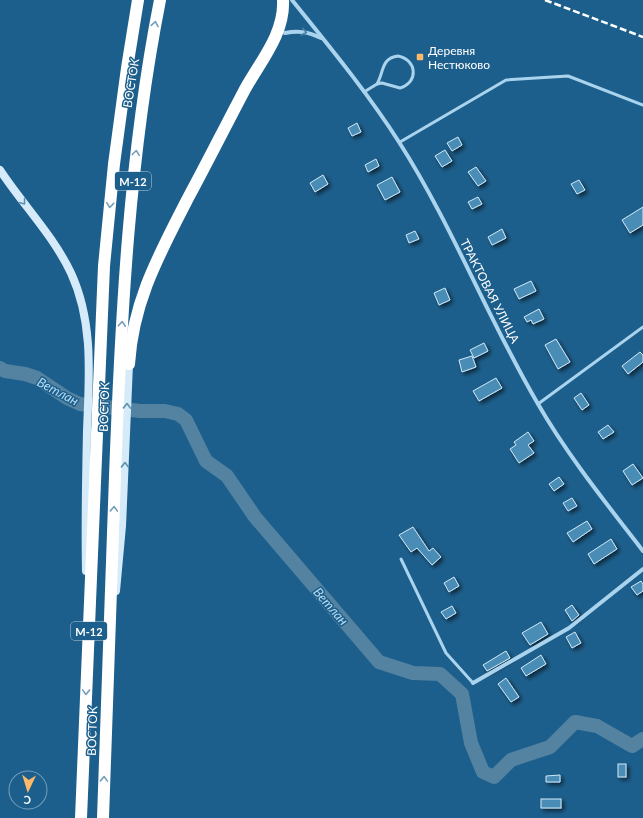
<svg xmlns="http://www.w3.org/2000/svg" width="643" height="818" font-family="Lato,sans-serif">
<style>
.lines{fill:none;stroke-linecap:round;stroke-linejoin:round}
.river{stroke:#5483a1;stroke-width:14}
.building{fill:#4a8cb6;stroke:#cfe9f9;filter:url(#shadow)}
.lane{stroke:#aad3ed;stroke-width:3}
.street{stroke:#aad3ed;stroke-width:4}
.secondary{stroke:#d6ebf9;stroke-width:8}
.highway{stroke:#fff;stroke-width:12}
.rail{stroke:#fff;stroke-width:2.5;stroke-dasharray:7 3;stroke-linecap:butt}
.oneway{stroke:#779fba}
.oneway2{stroke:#4782a9}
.oneway3{stroke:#5e90b2}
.poi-dot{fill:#fcb968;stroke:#1d5f8c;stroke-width:1.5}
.labels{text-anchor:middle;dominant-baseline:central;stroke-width:3;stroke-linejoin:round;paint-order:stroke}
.shield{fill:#1d5f8c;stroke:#bbcfdc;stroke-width:1}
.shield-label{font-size:11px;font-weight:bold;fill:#fff}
.poi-label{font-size:12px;fill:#fff;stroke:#1d5f8c;text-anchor:start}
.street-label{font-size:12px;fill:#fff;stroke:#1d5f8c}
.water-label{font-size:13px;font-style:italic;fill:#b5dcf4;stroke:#1d5f8c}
</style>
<defs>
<filter id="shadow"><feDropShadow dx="2.5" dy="2.5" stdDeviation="2" flood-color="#0009"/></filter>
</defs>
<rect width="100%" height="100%" fill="#1d5f8c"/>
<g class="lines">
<path class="river" d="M0,368l5,3 20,3 12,4 30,20 13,6 60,7h25l13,3 8,6 20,41 21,15 28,41 124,145 34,11 27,1 22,20 9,49 12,29 11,5 17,-17 39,-13 25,-25 22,4 35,20 11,-7"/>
</g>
<g class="building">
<path d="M357,123l4,9 -9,4 -4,-8z"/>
<path d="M458,137l4,8 -10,6 -5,-8z"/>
<path d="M445,150l7,11 -10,6 -7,-11z"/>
<path d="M376,159l3,7 -11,6 -3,-7z"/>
<path d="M476,167l10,14 -8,5 -10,-14z"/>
<path d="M323,175l5,9 -13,8 -5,-9z"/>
<path d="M392,177l8,15 -15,8 -8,-15z"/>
<path d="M579,180l6,10 -8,4 -6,-10z"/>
<path d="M478,197l4,7 -10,5 -4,-7z"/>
<path d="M643,207v18l-13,8 -8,-13z"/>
<path d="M502,229l4,9 -14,7 -4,-8z"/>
<path d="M415,231l4,8 -10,4 -3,-8z"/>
<path d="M531,281l5,10 -17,8 -5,-10z"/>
<path d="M445,288l5,12 -11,5 -5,-12z"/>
<path d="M539,309l5,10 -11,5 -2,-4 -4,2 -3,-5z"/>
<path d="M556,339l14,23 -12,7 -13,-24z"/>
<path d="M484,343l4,8 -14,7 -4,-8z"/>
<path d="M640,352l3,3v7l-15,12 -6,-8z"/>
<path d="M472,356l4,11 -14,5 -3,-12z"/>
<path d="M496,378l6,10 -23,13 -6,-10z"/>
<path d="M581,393l8,12 -7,5 -8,-12z"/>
<path d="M608,425l6,7 -11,7 -5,-7z"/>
<path d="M528,432l6,9 -6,4 6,8 -15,10 -9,-14 6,-4 -2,-3z"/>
<path d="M633,464l10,14 -11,7 -9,-14z"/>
<path d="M559,477l5,7 -10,7 -5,-7z"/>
<path d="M572,498l5,8 -9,5 -5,-8z"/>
<path d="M587,521l5,8 -19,13 -6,-9z"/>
<path d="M413,527l16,24 4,-3 8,9 -9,8 -15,-17 -6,4 -12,-17z"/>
<path d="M611,539l6,10 -23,15 -6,-10z"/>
<path d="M454,577l5,9 -10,6 -5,-9z"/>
<path d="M641,581l2,3v7l-6,4 -6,-8z"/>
<path d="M572,605l7,10 -7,6 -7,-11z"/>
<path d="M452,606l4,7 -10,6 -5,-7z"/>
<path d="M541,622l7,12 -18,11 -8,-12z"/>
<path d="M575,632l6,11 -9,5 -6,-11z"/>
<path d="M506,651l4,7 -23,13 -4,-6z"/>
<path d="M541,655l5,9 -20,12 -5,-8z"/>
<path d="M506,678l13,19 -8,5 -13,-18z"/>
<rect x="618" y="764" width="8" height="13"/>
<path d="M560,775v7h-14v-6z"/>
<rect x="541" y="799" width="20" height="9"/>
</g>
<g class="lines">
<g class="lane">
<path d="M398,56c19,4 21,26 2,32l-18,-5 -5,1c7,-12 4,-26 21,-28z"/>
<path d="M364,92l13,-8"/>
<path d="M400,142l106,-62 62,-4 75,29"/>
<path d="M538,404l105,-77"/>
<path d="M401,559l45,94 27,30"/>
</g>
<g class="street">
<path d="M292,0c37,46 75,92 107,142 53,83 89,177 139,262 30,52 68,99 105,147"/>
<path d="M285,33c14,-3 23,-1 36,5"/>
<path d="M473,683l96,-55 74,-59"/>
</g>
<g class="secondary">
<path d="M0,170c23,35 53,65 71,103 23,50 18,104 16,158 -1,47 -2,93 -1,140"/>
<path d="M116,591l6,-65 7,-162"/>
</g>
<g class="highway">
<path d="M129,364c4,-63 30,-109 58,-164 19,-35 37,-71 56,-107 15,-29 42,-58 40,-93"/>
<path d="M81,818l23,-552 10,-102 13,-96 11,-68"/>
<path d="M103,818c4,-114 8,-228 12,-342 6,-160 14,-319 45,-476"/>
</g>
<path class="rail" d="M545,0l98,37"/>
</g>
<defs><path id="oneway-chevron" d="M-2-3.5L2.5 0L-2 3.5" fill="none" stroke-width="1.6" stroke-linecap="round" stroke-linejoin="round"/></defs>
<g class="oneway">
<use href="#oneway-chevron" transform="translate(155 24) rotate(-80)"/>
<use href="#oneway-chevron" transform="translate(136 153) rotate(-83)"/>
<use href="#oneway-chevron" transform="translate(110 205) rotate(96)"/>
<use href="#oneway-chevron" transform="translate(122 324) rotate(-87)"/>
<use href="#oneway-chevron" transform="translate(114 509) rotate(-88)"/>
<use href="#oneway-chevron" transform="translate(86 692) rotate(92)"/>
<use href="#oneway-chevron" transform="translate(104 779) rotate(-88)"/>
</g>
<use class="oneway2" href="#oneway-chevron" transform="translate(304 32) rotate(11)"/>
<g class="oneway3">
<use href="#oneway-chevron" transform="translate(23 202) rotate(53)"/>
<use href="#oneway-chevron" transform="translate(127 406) rotate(-88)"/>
<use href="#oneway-chevron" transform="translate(125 465) rotate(-88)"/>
</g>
<rect class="poi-dot" x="416" y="53" width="8" height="8" rx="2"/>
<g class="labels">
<g class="shield">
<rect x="115" y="172" width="36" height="18" rx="3"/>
<rect x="71" y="622" width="36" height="18" rx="3"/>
</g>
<g class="shield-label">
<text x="133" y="181">М-12</text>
<text x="89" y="631">М-12</text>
</g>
<g class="poi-label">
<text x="428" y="50">Деревня<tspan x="428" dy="14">Нестюково</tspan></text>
</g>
<g class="street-label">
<text transform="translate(131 83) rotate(-81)">ВОСТОК</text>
<text transform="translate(490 291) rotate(63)">ТРАКТОВАЯ УЛИЦА</text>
<text transform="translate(104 407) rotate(-88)">ВОСТОК</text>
<text transform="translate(92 731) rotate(-88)">ВОСТОК</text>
</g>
<g class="water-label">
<text transform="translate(58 391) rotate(28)">Ветлан</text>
<text transform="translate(331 606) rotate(49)">Ветлан</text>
</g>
</g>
<g transform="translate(28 790) rotate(184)"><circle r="19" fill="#1d5f8c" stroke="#779fba"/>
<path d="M0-3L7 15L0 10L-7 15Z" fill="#fcb968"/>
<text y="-6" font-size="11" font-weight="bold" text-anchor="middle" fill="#ffffff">С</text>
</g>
</svg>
